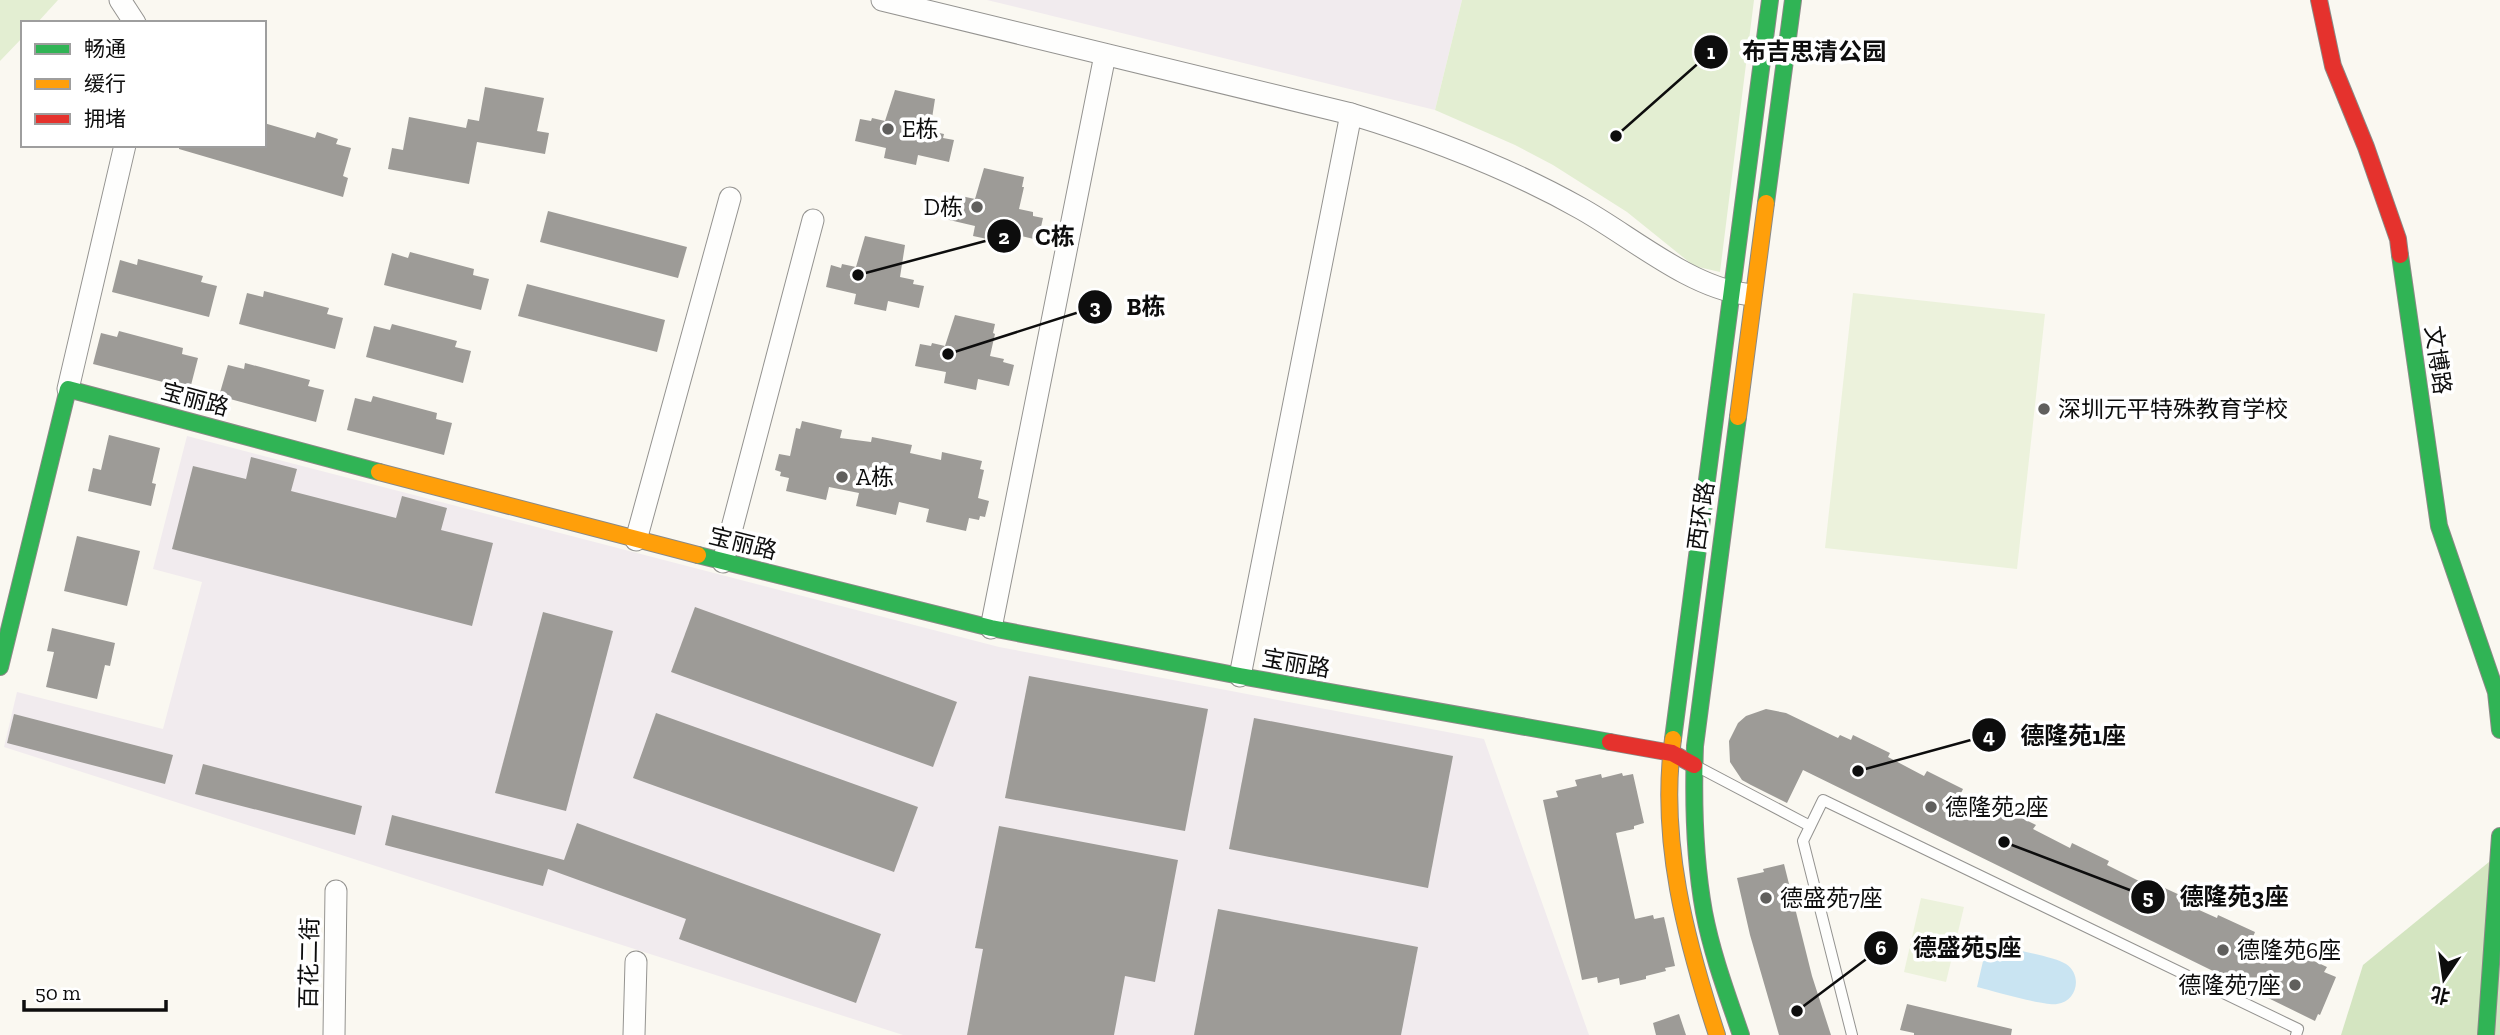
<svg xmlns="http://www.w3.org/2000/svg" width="2500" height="1035" font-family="'Zilla Slab','Noto Sans SC',serif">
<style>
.industrial{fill:#f1ebee}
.green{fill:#e3eed2}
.forest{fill:#d4e5c1}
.pitch{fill:#ecf2dc}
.water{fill:#c9e4f2}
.building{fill:#9d9b97}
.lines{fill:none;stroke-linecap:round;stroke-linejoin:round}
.lane-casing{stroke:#949390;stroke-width:12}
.street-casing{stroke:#949390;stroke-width:23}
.fast-casing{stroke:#8a8986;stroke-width:18}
.slow-casing{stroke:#8a8986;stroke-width:18}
.jam-casing{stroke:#8a8986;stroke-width:18}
.lane{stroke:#fefefd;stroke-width:10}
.street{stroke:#fefefd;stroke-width:21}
.fast{stroke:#30b455;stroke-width:16}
.slow{stroke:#ff9f0a;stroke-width:16}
.jam{stroke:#e5322d;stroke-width:16}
.poi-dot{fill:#605f5d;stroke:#fff;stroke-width:2.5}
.labels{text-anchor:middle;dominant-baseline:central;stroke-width:7;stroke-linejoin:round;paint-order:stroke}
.poi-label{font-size:23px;fill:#0d0d0d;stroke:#fff;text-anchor:start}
.street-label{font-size:23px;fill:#0d0d0d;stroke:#fff}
.leader{fill:none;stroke:#0d0d0d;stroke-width:2.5}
.callout-dot{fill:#0d0d0d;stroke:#fff;stroke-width:2.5}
.mark-label{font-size:21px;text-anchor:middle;font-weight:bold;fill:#fff}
.callout-label{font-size:24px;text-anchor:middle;font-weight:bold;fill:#0d0d0d;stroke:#fff;stroke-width:7;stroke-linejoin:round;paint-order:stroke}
</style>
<rect width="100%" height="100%" fill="#faf8f1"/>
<g class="industrial">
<path d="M987,0h475l-27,110z"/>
<path d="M187,436l812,211 485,92 105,296h-686l-899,-288 13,-55 146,37 39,-147 -49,-13z"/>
</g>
<g class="green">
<path d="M0,0h58l-21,23h-14v14l-23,24z"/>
<path d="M1462,0h292l-34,272 -26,-6 -67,-54 -74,-47 -38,-20 -80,-35z"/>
</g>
<path class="forest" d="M2500,853v182h-159l22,-70z"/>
<g class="pitch">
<path d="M1853,293l192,21 -28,255 -192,-21z"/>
<path d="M1921,898l43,9 -18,75 -42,-10z"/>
</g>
<path class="water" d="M1987,944c18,4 67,12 79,20 17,11 11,38 -9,40 -14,2 -63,-13 -80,-17z"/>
<g class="building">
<path d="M485,87l59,11 -7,33 12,2 -4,21 -68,-12 -8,42 -81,-15 4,-21 11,2 6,-33 57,11 2,-9 11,2z"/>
<path d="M895,90l40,9 -5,32 14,3 -1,4 11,2 -5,22 -31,-7 -2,10 -32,-7 2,-10 -31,-7 5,-22 11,2 1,-3 13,3z"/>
<path d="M264,123l51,15 2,-6 21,7 -2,5 15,4 -8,28 5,2 -5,19 -164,-48v-4h85z"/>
<path d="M984,168l40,9 -2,10h2l-5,22 14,3v4l10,2 -5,22 -30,-7 -2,10 -33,-7 2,-10 -30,-7 5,-22 10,3 1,-4 14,3z"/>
<path d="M548,211l139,36 -9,31 -138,-36z"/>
<path d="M865,236l40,9 -5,32 14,3 -1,4 11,2 -5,22 -31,-7 -2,10 -32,-7 2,-10 -30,-7 5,-22 10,3 1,-4 14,3z"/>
<path d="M410,252l64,17 -1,6 16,4 -8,31 -97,-25 8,-32 16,5z"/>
<path d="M138,259l65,17 -2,6 16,4 -8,31 -97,-25 8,-32 17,5z"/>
<path d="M527,284l138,36 -8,32 -139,-36z"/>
<path d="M264,291l65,17 -2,6 16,4 -8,31 -96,-25 8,-31 16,4z"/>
<path d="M955,315l40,9 -2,9 2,1 -5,22 14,3 -1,3 11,3 -5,21 -31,-7 -2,11 -32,-7 2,-11 -31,-6 5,-22 11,2 1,-3 13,3z"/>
<path d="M392,324l65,17 -2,6 16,4 -8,32 -97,-26 8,-31 16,4z"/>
<path d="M119,331l64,17 -1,6 16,4 -8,31 -97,-25 8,-31 16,4z"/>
<path d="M245,363l65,17 -2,6 16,4 -8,32 -97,-26 9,-31 16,4z"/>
<path d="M373,396l64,17 -1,6 16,4 -8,32 -97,-25 8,-32 16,4z"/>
<path d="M802,421l40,9 -2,8 31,4 1,-5 40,8 -2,8 31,7 1,-8 40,9 -2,8 4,1 -6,28 11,3 -4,16 -5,-1 -1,4 -10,-2 -3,13 -40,-9 3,-13 -30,-7 -3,13 -40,-9 3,-13 -30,-6 -3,13 -40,-9 3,-13 -9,-2 1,-4 -6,-2 4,-16 11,2 6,-28 4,1z"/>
<path d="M109,435l51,13 -8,35 4,1 -5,22 -63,-15 5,-23 8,2z"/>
<path d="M251,457l46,12 -6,22 105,27 6,-22 45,12 -6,22 52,13 -21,83 -300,-77 21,-83 53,13z"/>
<path d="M77,536l63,15 -13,55 -63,-15z"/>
<path d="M695,607l262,95 -24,65 -262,-95z"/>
<path d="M543,612l70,19 -47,180 -71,-18z"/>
<path d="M52,628l63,15 -5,23 -5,-1 -8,34 -51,-12 8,-35 -7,-1z"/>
<path d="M1029,676l179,33 -23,122 -180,-33z"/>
<path d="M1766,709l20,4 52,25 2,-3 11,5 2,-5 37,18 -2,4 36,19 3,-5 36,18 -2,4 36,18 2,-4 37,18 -3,4 37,19 2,-5 37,18 -2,4 36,18 2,-4 37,17 -3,5 38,17 1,-3 37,17 -2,5 35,17 2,-4 37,17 -3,5 12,5 -16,38 -2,-1 -3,7 -512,-251 -16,33 -36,-18 -9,-5 -12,-18 -1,-21 9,-18 8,-7z"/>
<path d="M656,713l262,94 -24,65 -261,-94z"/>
<path d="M14,714l159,41 -8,29 -158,-41z"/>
<path d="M1254,718l199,38 -25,132 -199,-39z"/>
<path d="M203,764l159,42 -7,29 -160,-41z"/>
<path d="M1622,773l1,3 10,-2 11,49 -10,3v3l-18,4 19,86 18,-4 1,4 10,-2 11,49 -10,2 1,3 -20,5v3l-26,6 -1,-7 -21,5 -1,-6 -15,3 -39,-180 15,-3 -2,-6 21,-5 -2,-6 26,-6 1,4z"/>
<path d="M392,815l172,45 13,-37 304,111 -25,69 -177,-64 7,-20 -138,-50 -5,17 -158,-41z"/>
<path d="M999,826l179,34 -23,122 -30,-6 -11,59h-147l16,-86 -8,-1z"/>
<path d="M1784,864l28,112 19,59h-52l-29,-100 -13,-57 27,-6 -1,-3z"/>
<path d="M1218,909l200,38 -17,88h-207z"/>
<path d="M1907,1004l105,25 -1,6h-97v-2l-14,-3z"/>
<path d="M1679,1014l7,21h-30l-3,-12z"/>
</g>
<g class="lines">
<defs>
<g id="lane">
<path d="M1698,767l112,59"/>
<path d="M1852,1035l-49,-194 20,-41 475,229 -2,6"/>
</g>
<g id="street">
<path d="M120,0l15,23"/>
<path d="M882,0l469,114c79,24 156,53 229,94 49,27 109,79 165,86"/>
<path d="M68,389l57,-244"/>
<path d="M636,540l94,-342"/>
<path d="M723,562l90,-342"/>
<path d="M991,628l114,-573"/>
<path d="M1240,676l111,-562"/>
<path d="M334,1035l2,-144"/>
<path d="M634,1035l2,-73"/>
</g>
<g id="fast">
<path d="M1766,203l27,-203"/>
<path d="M2400,255l39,271 57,166 4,38"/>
<path d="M1738,417l-43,329c-2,56 -1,111 9,166 8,42 23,82 37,123"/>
<path d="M698,555l293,73 249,48 370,66"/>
<path d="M0,667l68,-278 311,83"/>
<path d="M1673,739l97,-739"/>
<path d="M2486,1035l14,-199"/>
</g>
<g id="slow">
<path d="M1738,417l28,-214"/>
<path d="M379,472l319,83"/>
<path d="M1673,739c-14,101 13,201 44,296"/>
</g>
<g id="jam">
<path d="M2319,0l14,66 33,81 32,92 2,16"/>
<path d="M1610,742l62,11 22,12"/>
</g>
</defs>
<use href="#lane" class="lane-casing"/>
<use href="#street" class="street-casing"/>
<use href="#fast" class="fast-casing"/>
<use href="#slow" class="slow-casing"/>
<use href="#jam" class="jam-casing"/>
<use href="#lane" class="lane"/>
<use href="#street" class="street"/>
<use href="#fast" class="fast"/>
<use href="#slow" class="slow"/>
<use href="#jam" class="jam"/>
</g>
<g class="poi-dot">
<circle cx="888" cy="129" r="7"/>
<circle cx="977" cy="207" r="7"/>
<circle cx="2044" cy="409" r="7"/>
<circle cx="842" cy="477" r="7"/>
<circle cx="1931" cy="807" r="7"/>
<circle cx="1766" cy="898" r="7"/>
<circle cx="2223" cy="950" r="7"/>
<circle cx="2295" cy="985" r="7"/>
</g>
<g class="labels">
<g class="poi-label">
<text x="902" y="129">E栋</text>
<text x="963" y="207" text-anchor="end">D栋</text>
<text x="2058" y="409">深圳元平特殊教育学校</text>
<text x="856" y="477">A栋</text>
<text x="1945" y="807">德隆苑2座</text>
<text x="1780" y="898">德盛苑7座</text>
<text x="2237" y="950">德隆苑6座</text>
<text x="2281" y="985" text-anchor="end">德隆苑7座</text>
</g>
<g class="street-label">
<text transform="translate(2438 360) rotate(82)">文博路</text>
<text transform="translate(195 399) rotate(15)">宝丽路</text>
<text transform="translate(1701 516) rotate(-82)">西环路</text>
<text transform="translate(743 543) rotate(14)">宝丽路</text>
<text transform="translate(1296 663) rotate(10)">宝丽路</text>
<text transform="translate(309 963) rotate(-89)">百花二街</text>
</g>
</g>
<path class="leader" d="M1616 136L1711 52M858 275L1004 236M948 354L1095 307M1858 771L1989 735M2004 842L2148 897M1797 1011L1881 948"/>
<g class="callout-dot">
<circle cx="1616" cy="136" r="7"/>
<circle cx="858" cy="275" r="7"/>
<circle cx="948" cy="354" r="7"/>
<circle cx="1858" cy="771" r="7"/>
<circle cx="2004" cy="842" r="7"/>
<circle cx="1797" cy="1011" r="7"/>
<circle cx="1711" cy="52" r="18"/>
<circle cx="1004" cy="236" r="18"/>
<circle cx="1095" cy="307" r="18"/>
<circle cx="1989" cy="735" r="18"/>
<circle cx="2148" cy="897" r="18"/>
<circle cx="1881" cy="948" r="18"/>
</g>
<g class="mark-label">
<text x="1711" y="59">1</text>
<text x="1004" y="244">2</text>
<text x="1095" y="314">3</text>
<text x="1989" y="743">4</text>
<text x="2148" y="904">5</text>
<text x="1881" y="955">6</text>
</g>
<g class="callout-label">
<text x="1814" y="60">布吉思清公园</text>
<text x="1055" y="245">C栋</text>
<text x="1146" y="315">B栋</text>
<text x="2073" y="744">德隆苑1座</text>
<text x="2234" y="905">德隆苑3座</text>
<text x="1967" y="956">德盛苑5座</text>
</g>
<rect x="21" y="21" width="245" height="126" fill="#ffffff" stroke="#9e9e9e" stroke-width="2"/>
<rect x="35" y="44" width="35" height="10" fill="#30b455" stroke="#9e9e9e" stroke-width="2"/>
<text x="84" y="56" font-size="21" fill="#0d0d0d">畅通</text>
<rect x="35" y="79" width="35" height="10" fill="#ff9f0a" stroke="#9e9e9e" stroke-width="2"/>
<text x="84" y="91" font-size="21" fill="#0d0d0d">缓行</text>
<rect x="35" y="114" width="35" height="10" fill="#e5322d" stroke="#9e9e9e" stroke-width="2"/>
<text x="84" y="126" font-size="21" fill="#0d0d0d">拥堵</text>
<g transform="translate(2444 979) rotate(193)" stroke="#ffffff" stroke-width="5" paint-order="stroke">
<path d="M0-5L12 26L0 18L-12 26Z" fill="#0d0d0d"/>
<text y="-10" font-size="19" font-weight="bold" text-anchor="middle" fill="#0d0d0d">北</text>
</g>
<path d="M24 1000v10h142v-10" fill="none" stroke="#0d0d0d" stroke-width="3.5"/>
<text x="35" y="1000" font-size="21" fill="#0d0d0d" stroke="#ffffff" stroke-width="5" paint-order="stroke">50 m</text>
</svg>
